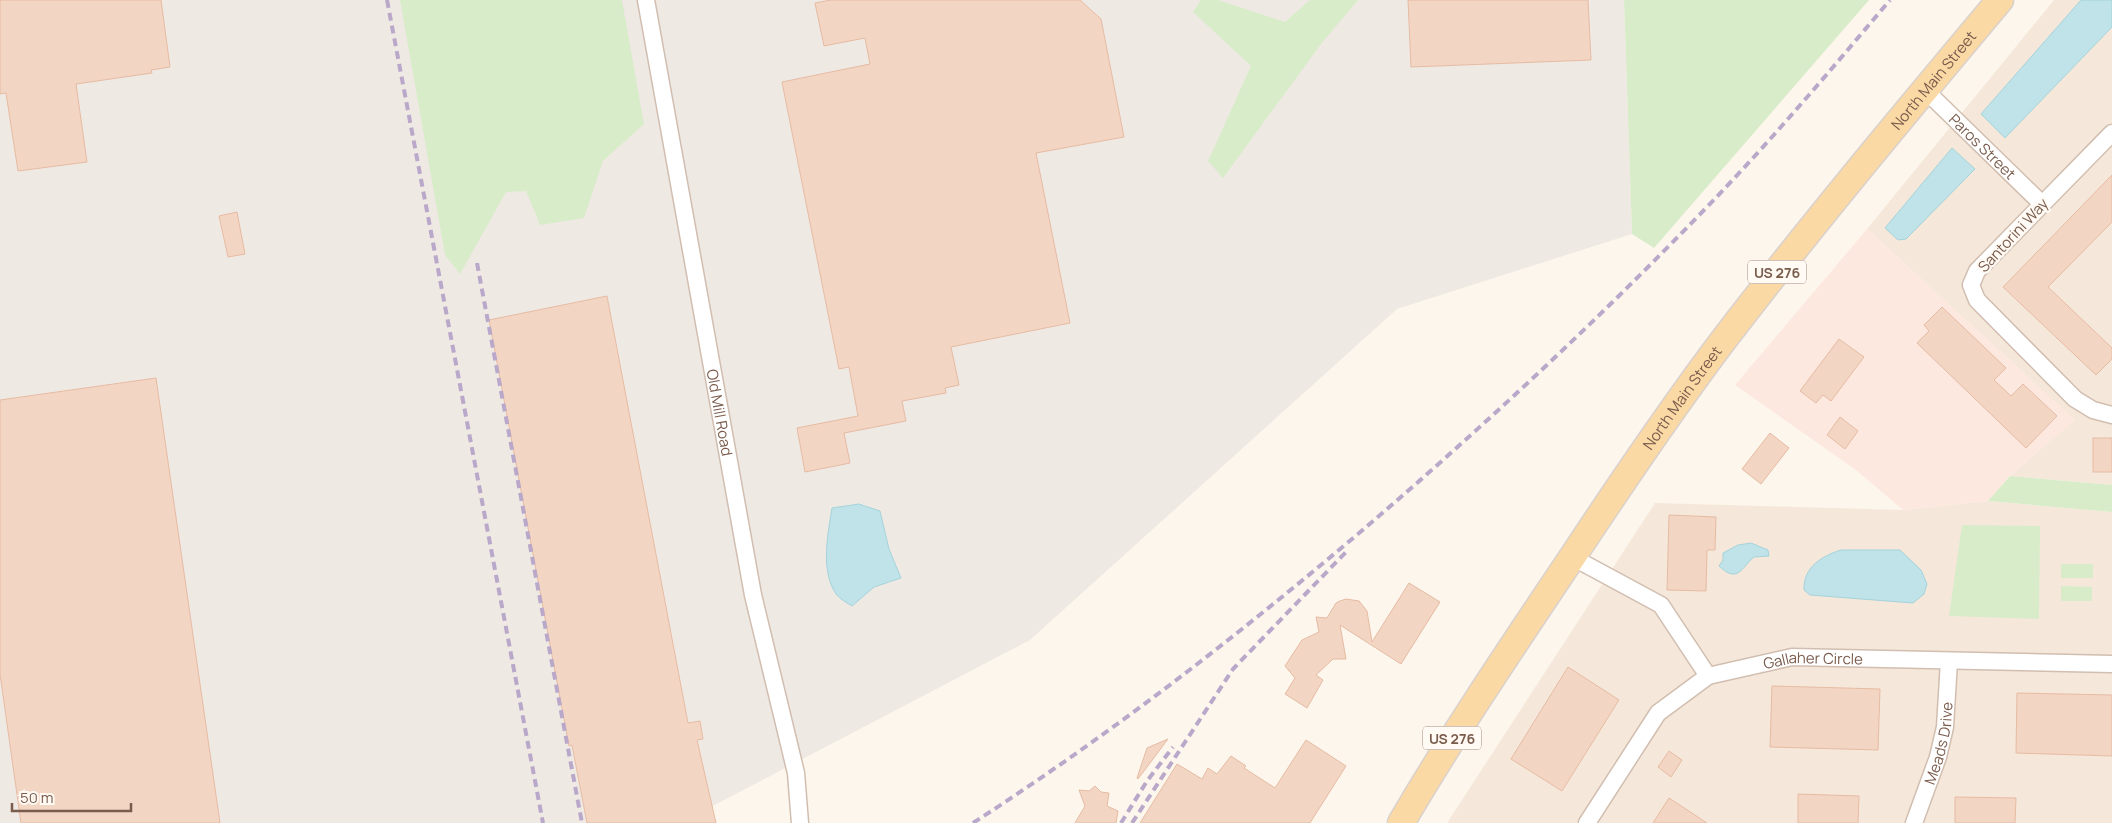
<svg xmlns="http://www.w3.org/2000/svg" width="2112" height="823" font-family="Manrope,sans-serif">
<style>
.residential{fill:#f5e8da}
.commercial{fill:#fde8e0}
.industrial{fill:#efe9e4}
.green{fill:#d8ecc9}
.water{fill:#bfe3e8;stroke:#a5d3da}
.building{fill:#f3d5c3;stroke:#e6bba3}
.lines{fill:none;stroke-linecap:round;stroke-linejoin:round}
.minor-casing{stroke:#d1beb0;stroke-width:19}
.primary-casing{stroke:#dad1cd;stroke-width:29}
.minor{stroke:#fff;stroke-width:16}
.primary{stroke:#fbd9a5;stroke-width:26}
.rail{stroke:#b9a8c9;stroke-width:4;stroke-dasharray:8 5;stroke-linecap:butt}
.labels{text-anchor:middle;dominant-baseline:central;stroke-width:4.5;stroke-linejoin:round;paint-order:stroke}
.shield{fill:#fffaf3;stroke:#a28b7f;stroke-width:1}
.shield-label{font-size:14px;font-weight:bold;fill:#7a5c4d}
.street-label{font-size:15px;fill:#7a5c4d;stroke:#fffaf3}
</style>
<rect width="100%" height="100%" fill="#fdf6ec"/>
<g class="residential">
<path d="M2054,0h58v485l-102,-9 64,-56 -207,-191z"/>
<path d="M1988,501l124,11v311h-665l208,-320 248,7z"/>
</g>
<path class="commercial" d="M1867,229l208,191 -65,56 -22,25 -85,9 -47,-40 -121,-85z"/>
<path class="industrial" d="M0,0h1624l8,234 -235,75 -367,331 -323,169v14h-707z"/>
<g class="green">
<path d="M400,0h222l22,124 -41,37 -19,57 -44,7 -14,-34 -20,1 -46,82 -15,-19z"/>
<path d="M1201,0h17l67,22 25,-22h48l-37,44 -98,134 -15,-17 43,-95 -58,-54z"/>
<path d="M1624,0h245l-215,248 -22,-14z"/>
<path d="M2010,476l102,9v27l-124,-11z"/>
<path d="M1962,525l78,1 -1,93 -90,-3z"/>
<rect x="2061" y="564" width="32" height="14"/>
<path d="M2061,586l31,1v14h-31z"/>
</g>
<g class="water">
<path d="M2081,0h31v27l-107,111 -24,-24z"/>
<path d="M1952,148l23,21 -69,70 -8,1 -13,-12z"/>
<path d="M859,504l21,7 9,38 12,29 -27,9 -22,19c-5,-3 -12,-7 -16,-12 -16,-24 -8,-60 -4,-86z"/>
<path d="M1751,543l17,7 1,6 -15,1c-13,11 -16,27 -35,9l4,-6v-7l15,-8z"/>
<path d="M1841,550h59l21,20 6,14 -3,10 -11,9 -103,-8 -6,-5c-1,-23 18,-34 37,-40z"/>
</g>
<g class="building">
<path d="M0,0h161l9,67 -19,3 1,3 -76,11 11,78 -69,9 -12,-78 -6,1z"/>
<path d="M831,0h249l21,19 23,118 -88,16 34,170 -119,24 8,38 -14,3 1,5 -44,8 4,20 -62,12 6,30 -45,9 -8,-44 61,-12 -9,-49 -10,2 -57,-287 88,-18 -5,-26 -41,8 -9,-43z"/>
<path d="M1408,0h180l3,60 -180,7z"/>
<path d="M2112,175v47l-64,65 64,61v11l-16,16 -93,-88z"/>
<path d="M237,212l8,42 -17,3 -9,-41z"/>
<path d="M607,296l81,427 12,-2 3,18 -6,1 19,83h-129l-15,-78 -3,1 -80,-426z"/>
<path d="M1942,307l64,61 -12,12 17,16 12,-12 34,32 -31,32 -109,-105 12,-12 -5,-6z"/>
<path d="M1839,339l25,18 -33,44 -8,-6 -7,8 -16,-12z"/>
<path d="M156,378l64,445h-199l-21,-149v-274z"/>
<path d="M1840,417l18,14 -13,18 -18,-14z"/>
<path d="M1770,433l19,15 -28,36 -19,-15z"/>
<rect x="2093" y="438" width="19" height="34"/>
<path d="M1669,515l47,2 -1,33h-8l-1,41 -39,-1z"/>
<path d="M1409,583l31,19 -39,62 -61,-39 6,34h-13l-17,16 7,5 -16,28 -22,-14 10,-16 -10,-12 17,-26 17,-8 -3,-15 11,1 9,-15 4,-2 6,-2 13,2 8,10 5,31z"/>
<path d="M1568,667l51,33 -57,91 -51,-32z"/>
<path d="M1772,686l108,3 -2,61 -108,-3z"/>
<path d="M2017,693l95,2v61l-96,-3z"/>
<path d="M1168,739l-30,40 -1,-1 10,-30z"/>
<path d="M1306,740l40,26 -36,57h-170l37,-59 25,15 6,-11 9,6 14,-18 15,10 -2,2 31,20z"/>
<path d="M1669,751l13,9 -11,17 -13,-10z"/>
<path d="M1095,786l6,6 8,1 -2,13 11,5 -2,12h-41l10,-17 -6,-16 10,1z"/>
<path d="M1798,794l61,2 -1,27h-60z"/>
<path d="M1955,797l61,1 -1,25h-60z"/>
<path d="M1669,798l38,25h-54z"/>
</g>
<g class="lines">
<defs>
<g id="minor">
<path id="s1" d="M646,0l107,595 43,178 4,50"/>
<path id="s2" d="M1924,89l118,115"/>
<path d="M2112,133l-135,138 -6,14 6,15 98,99 18,11 19,5"/>
<path d="M1572,557l89,48 47,71"/>
<path id="s3" d="M1587,823l71,-110 50,-37 84,-19 320,7"/>
<path id="s4" d="M1914,823l24,-66 7,-30 4,-66"/>
</g>
<g id="primary">
<path id="s5" d="M1401,823c54,-92 113,-179 172,-267 49,-74 99,-148 152,-218 89,-116 182,-227 275,-338"/>
</g>
</defs>
<use href="#minor" class="minor-casing"/>
<use href="#primary" class="primary-casing"/>
<use href="#minor" class="minor"/>
<use href="#primary" class="primary"/>
<g class="rail">
<path d="M387,0l156,823"/>
<path d="M477,263l105,560"/>
<path d="M973,823c138,-89 267,-189 392,-295 118,-101 232,-207 340,-319 65,-67 125,-138 185,-209"/>
<path d="M1121,823l26,-42 26,-34"/>
<path d="M1132,823l101,-154 113,-117"/>
</g>
</g>
<g class="labels">
<g class="shield">
<rect x="1748" y="260.5" width="58" height="23" rx="4"/>
<rect x="1423" y="726.5" width="58" height="23" rx="4"/>
</g>
<g class="shield-label">
<text x="1777" y="272">US 276</text>
<text x="1452" y="738">US 276</text>
</g>
<g class="street-label">
<text stroke="none"><textPath href="#s5" startOffset="915">North Main Street</textPath></text>
<text stroke="none"><textPath href="#s2" startOffset="82">Paros Street</textPath></text>
<text transform="translate(2013 235) rotate(-47)">Santorini Way</text>
<text stroke="none"><textPath href="#s5" startOffset="510">North Main Street</textPath></text>
<text stroke="none"><textPath href="#s1" startOffset="419">Old Mill Road</textPath></text>
<text stroke="none"><textPath href="#s3" startOffset="300">Gallaher Circle</textPath></text>
<text stroke="none"><textPath href="#s4" startOffset="84">Meads Drive</textPath></text>
</g>
</g>
<path d="M12 803v8h119v-8" fill="none" stroke="#7a5c4d" stroke-width="2.5"/>
<text x="20" y="803" font-size="15" fill="#7a5c4d" stroke="#fffaf3" stroke-width="4" paint-order="stroke">50 m</text>
</svg>
